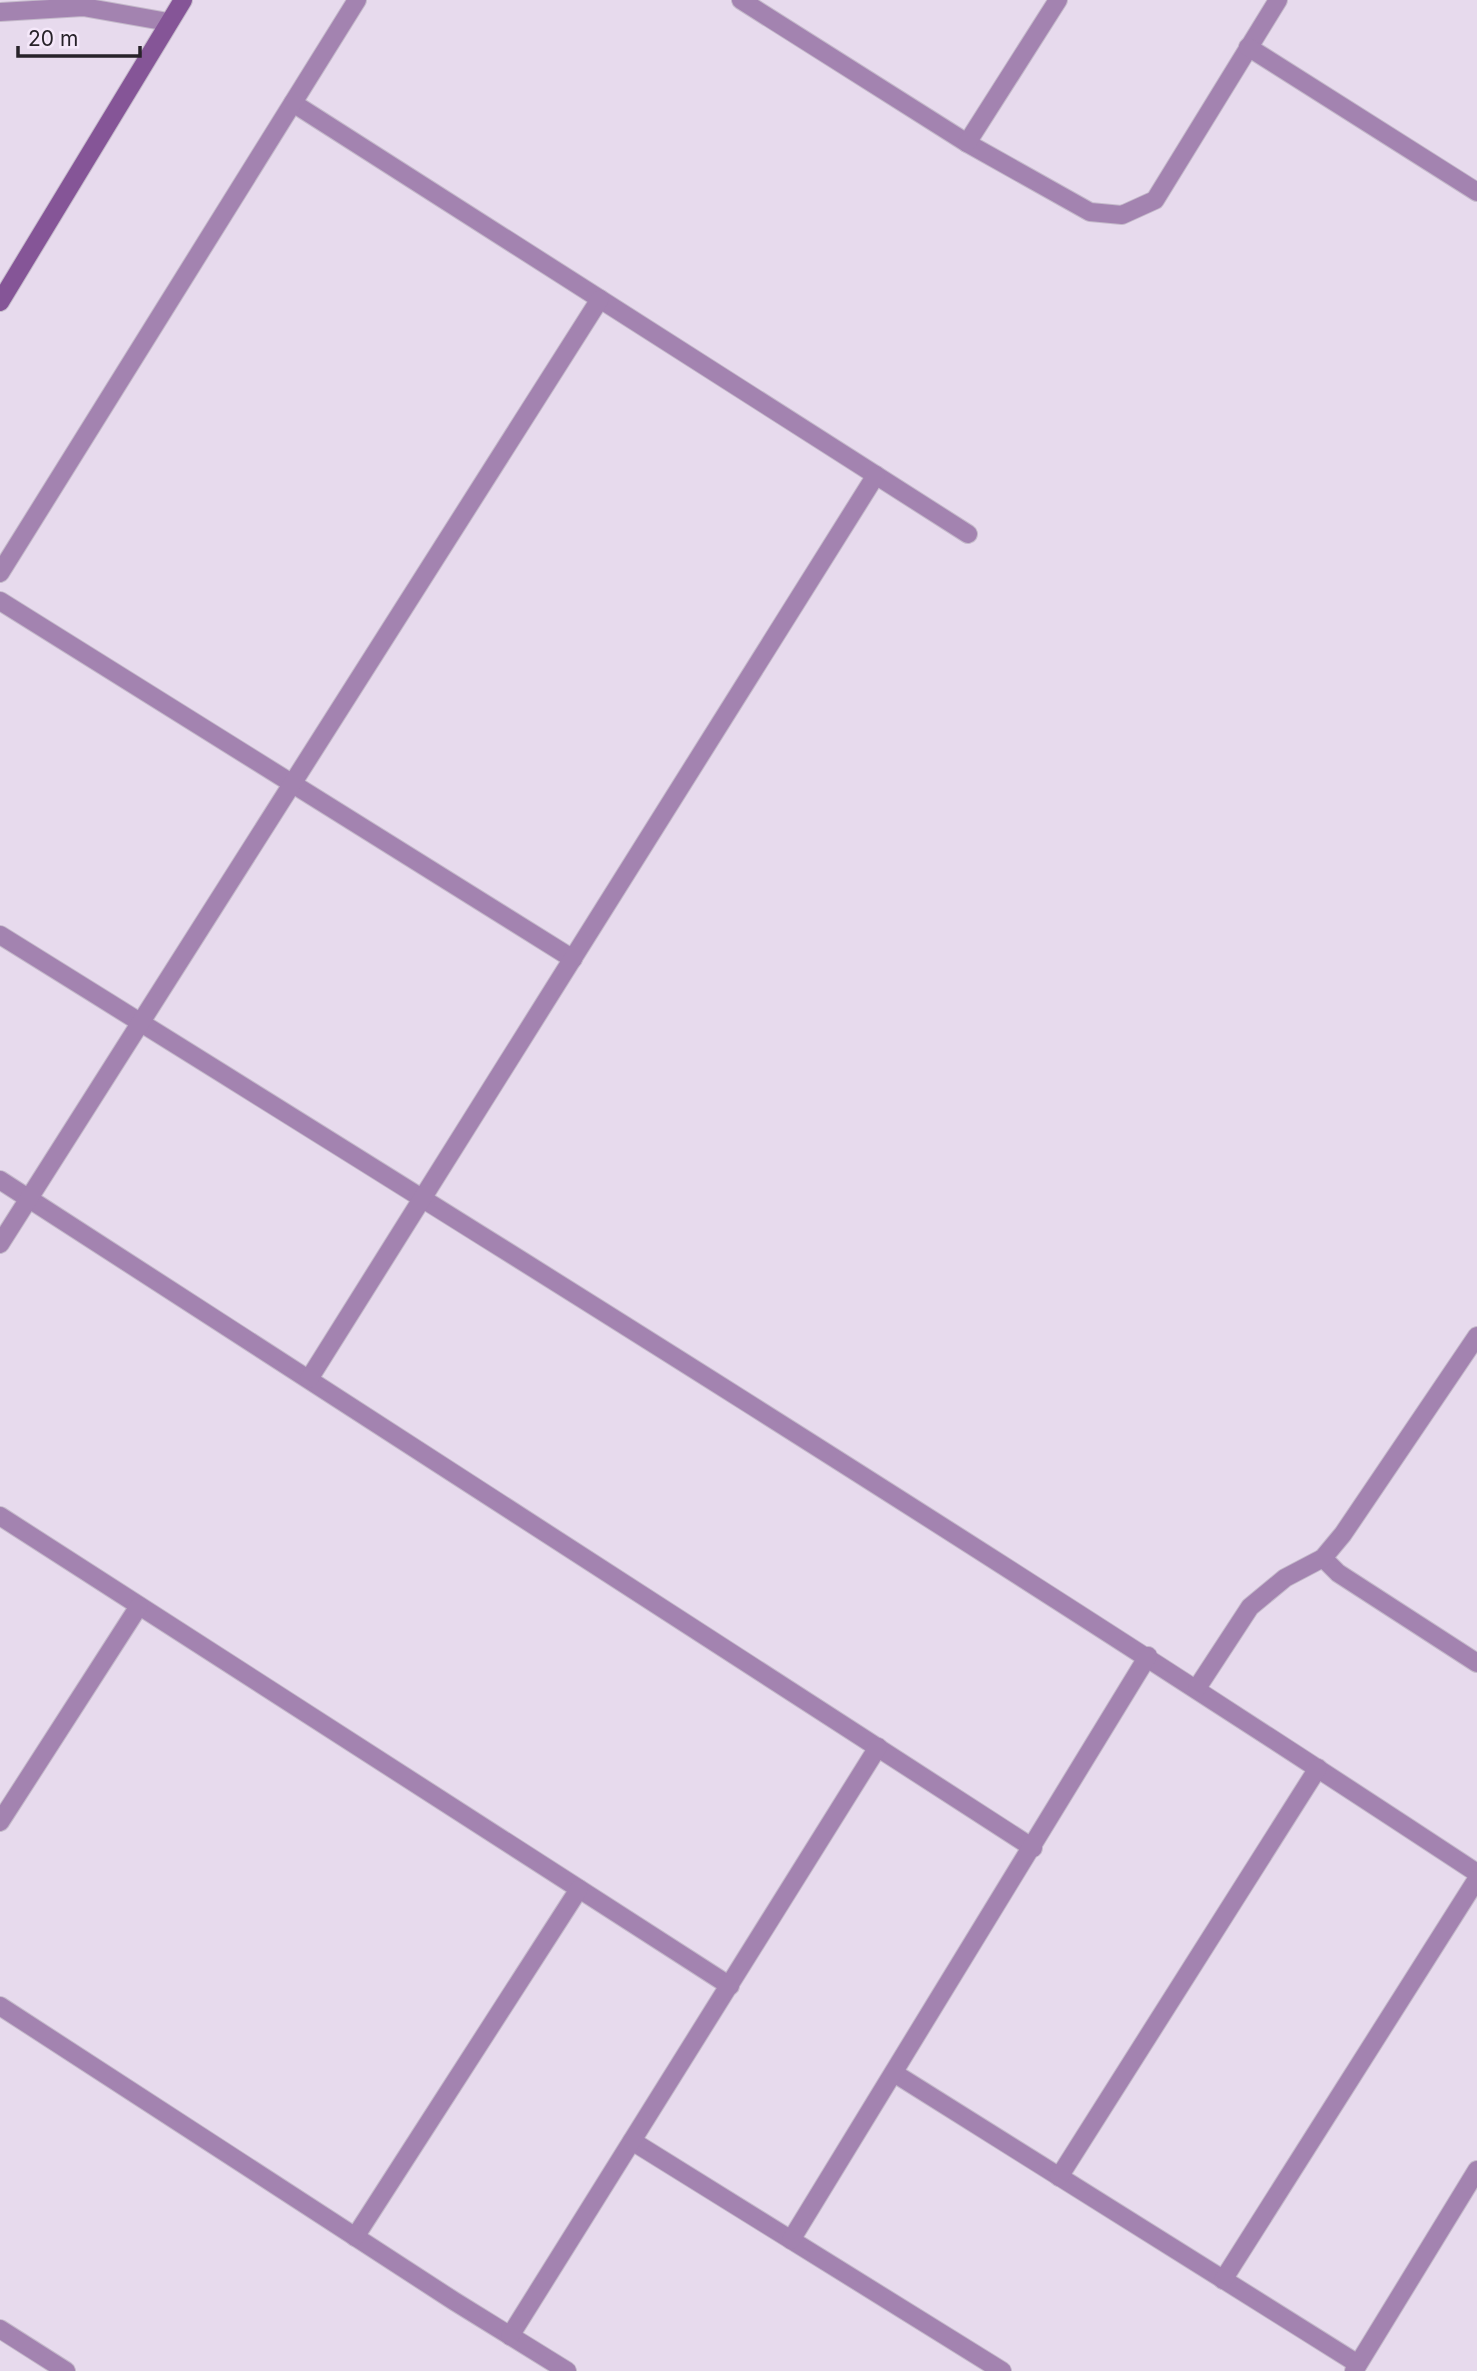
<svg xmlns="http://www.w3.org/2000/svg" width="1477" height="2371" font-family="Inter,sans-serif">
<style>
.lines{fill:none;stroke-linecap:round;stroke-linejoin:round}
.lane-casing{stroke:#c4b9ca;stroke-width:20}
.street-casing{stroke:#c4b9ca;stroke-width:20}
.secondary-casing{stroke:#c4b9ca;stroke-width:20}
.lane{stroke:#a383b0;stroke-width:18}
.street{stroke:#a383b0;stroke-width:18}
.secondary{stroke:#855597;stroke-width:18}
</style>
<rect width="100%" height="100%" fill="#e7daed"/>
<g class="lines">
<defs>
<path id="lane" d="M0,12l83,-5 85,15"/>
<g id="street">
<path d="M741,0l226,143 123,69 32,3 33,-15 123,-200"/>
<path d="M1248,47l229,145"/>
<path d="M293,103l675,431"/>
<path d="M967,143l91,-143"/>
<path d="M0,573l357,-573"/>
<path d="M0,601l573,358"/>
<path d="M0,935c495,308 990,617 1477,938"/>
<path d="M0,1180l1033,668"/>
<path d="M0,1244l600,-945"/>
<path d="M309,1379l567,-904"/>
<path d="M0,1516l730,470"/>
<path d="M1323,1558l15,15 139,90"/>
<path d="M1197,1688l53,-81 35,-29 38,-20 20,-24 134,-198"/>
<path d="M0,1822l139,-216"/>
<path d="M0,2006l454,295 113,70"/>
<path d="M894,2073l464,291"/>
<path d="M632,2141l370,230"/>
<path d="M1059,2177l259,-409"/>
<path d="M355,2237l224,-348"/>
<path d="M791,2240l357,-584"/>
<path d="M1223,2280l254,-401"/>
<path d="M0,2329l66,42"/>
<path d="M510,2336l368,-589"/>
<path d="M1354,2371l123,-201"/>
</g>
<path id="secondary" d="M0,302l183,-302"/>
</defs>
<use href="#lane" class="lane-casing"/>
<use href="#street" class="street-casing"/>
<use href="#secondary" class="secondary-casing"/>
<use href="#lane" class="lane"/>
<use href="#street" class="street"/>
<use href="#secondary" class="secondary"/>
</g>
<path d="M18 46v10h122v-10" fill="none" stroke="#272229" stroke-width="3.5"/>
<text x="28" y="46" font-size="21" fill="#272229" stroke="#f5e8fa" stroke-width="5" paint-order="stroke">20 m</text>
</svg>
